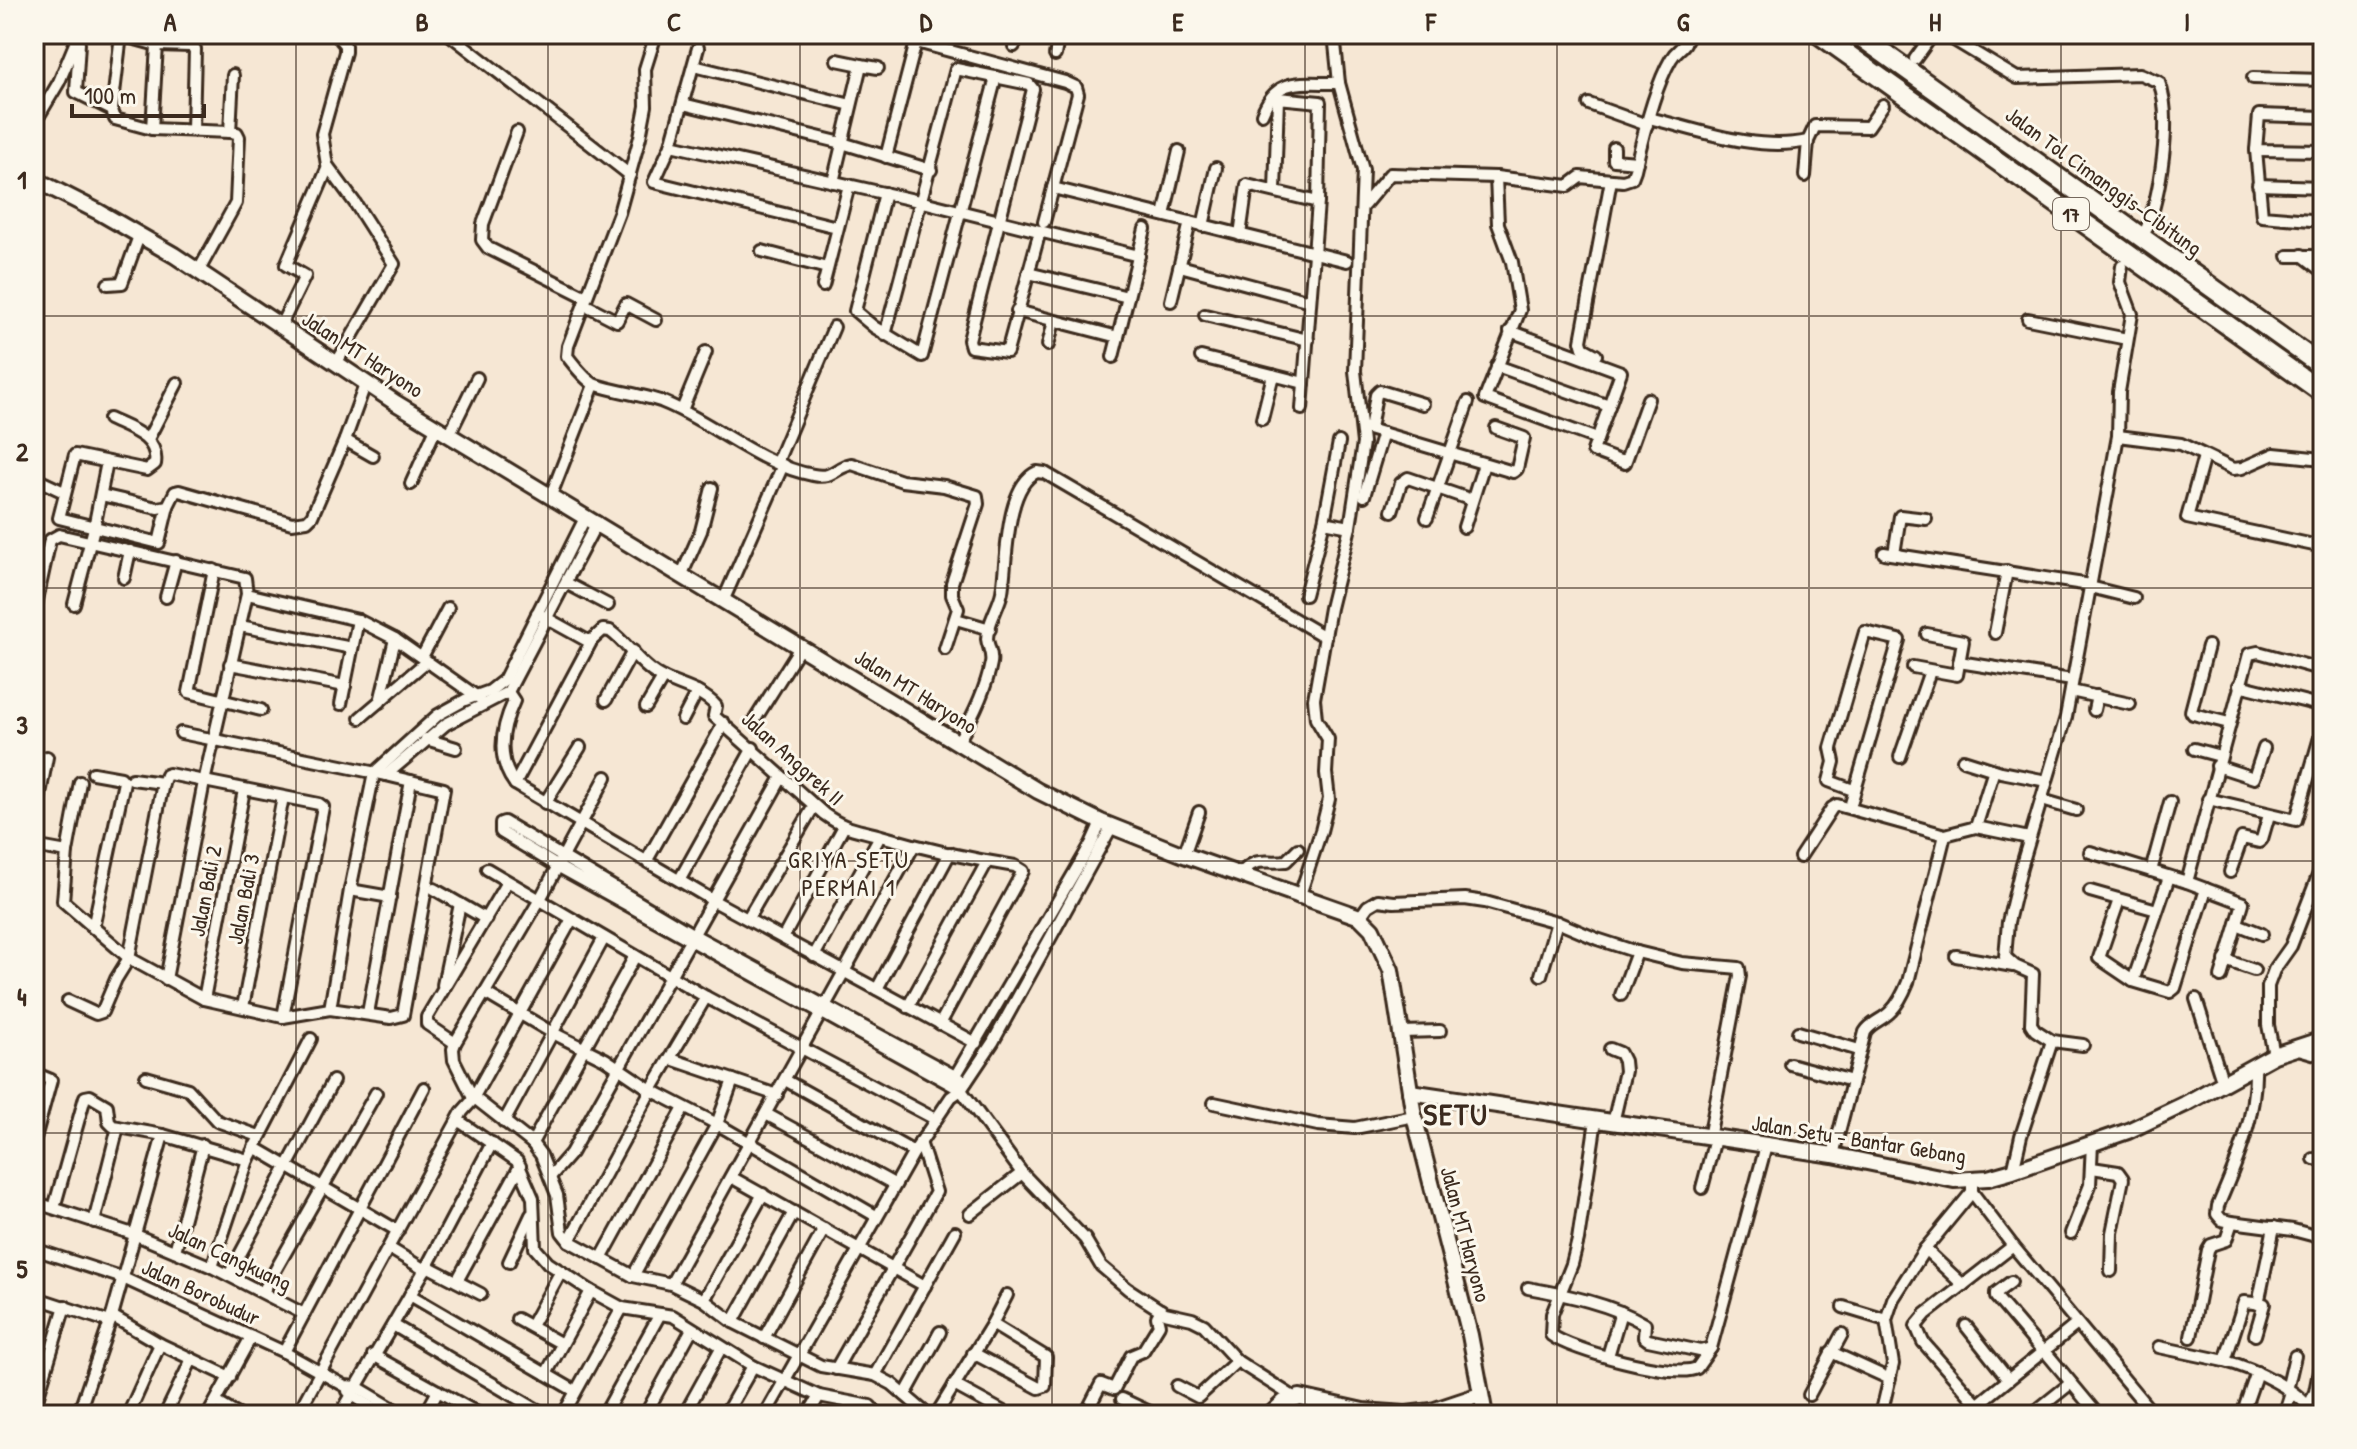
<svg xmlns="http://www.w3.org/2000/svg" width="2357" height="1449" font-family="'Patrick Hand',sans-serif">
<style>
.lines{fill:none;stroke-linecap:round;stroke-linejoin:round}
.street-casing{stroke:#3b2a1e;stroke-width:16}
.secondary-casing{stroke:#3b2a1e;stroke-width:20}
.highway-casing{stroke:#3b2a1e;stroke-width:24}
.street{stroke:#fbf7ec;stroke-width:10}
.secondary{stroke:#fbf7ec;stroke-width:14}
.highway{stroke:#fbf7ec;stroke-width:18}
.grid{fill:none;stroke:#3b2a1e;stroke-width:2;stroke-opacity:0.55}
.labels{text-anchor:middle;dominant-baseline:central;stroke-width:6;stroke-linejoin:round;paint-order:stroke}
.shield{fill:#fbf7ec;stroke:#75685c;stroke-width:2}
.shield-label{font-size:20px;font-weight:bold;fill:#3b2a1e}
.street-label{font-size:22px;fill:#3b2a1e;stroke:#fbf7ec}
.neighbourhood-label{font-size:24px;letter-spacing:2px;fill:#3b2a1e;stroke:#fbf7ec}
.district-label{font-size:30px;font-weight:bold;letter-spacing:2px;fill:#3b2a1e;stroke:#fbf7ec}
.neatline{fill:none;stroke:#3b2a1e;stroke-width:3}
.grid-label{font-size:26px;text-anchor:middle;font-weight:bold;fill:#3b2a1e}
</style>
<rect width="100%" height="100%" fill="#f6e7d4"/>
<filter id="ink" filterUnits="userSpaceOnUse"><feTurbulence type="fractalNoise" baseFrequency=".0125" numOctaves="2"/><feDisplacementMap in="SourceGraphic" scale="16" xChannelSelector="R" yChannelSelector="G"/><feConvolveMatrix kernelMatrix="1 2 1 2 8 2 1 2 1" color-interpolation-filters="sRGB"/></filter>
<g filter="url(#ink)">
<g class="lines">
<defs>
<g id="street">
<path d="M117,34l40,11 33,1 5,3 -2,81"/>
<path d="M336,34l9,11v7l-23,82 5,31 28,38 39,61 -57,98"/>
<path d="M449,34l181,141"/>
<path d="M656,34l-11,35 1,37 -6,31 -21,76 -51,133 -1,10c7,9 16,21 25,27 6,5 56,13 71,19 48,19 98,64 150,73 21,4 22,-8 39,-11l50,17 42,5 33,10 1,8 -26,79v12l6,14 -13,40"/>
<path d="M887,34l178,48 11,5 2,7 -34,128"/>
<path d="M1944,34l73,44 123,-4 19,8c14,35 1,114 -13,148"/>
<path d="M121,35l-9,75 3,9 37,10 78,3 7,1 2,4 -3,66 -38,69"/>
<path d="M79,43l-3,49 36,18"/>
<path d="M1014,46l4,-12"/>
<path d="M698,48l-27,97 -17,37 183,45"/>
<path d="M1055,55l4,-21"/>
<path d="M1915,59l18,-25"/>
<path d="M837,60l24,5"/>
<path d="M694,66l157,39"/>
<path d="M2253,78l70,2"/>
<path d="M683,104l159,39 89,27"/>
<path d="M1589,104l58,21"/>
<path d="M1262,114c15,-39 41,-30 77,-31"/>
<path d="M2323,117l-64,-2 -3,35 67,1"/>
<path d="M1649,118c50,12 107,34 159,23"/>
<path d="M34,124l25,-42 20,-48"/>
<path d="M152,129l5,-84"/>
<path d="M230,132l3,-57"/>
<path d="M517,132l-34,92 -1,16 6,8 98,49"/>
<path d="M671,145l252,57 216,54"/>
<path d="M1614,148v12l23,2"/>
<path d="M2256,150l6,66 61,5"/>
<path d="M886,157l30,-115"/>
<path d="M1805,176l3,-35 7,-15 53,1 15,-22"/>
<path d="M1496,177l2,47 14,38 8,48 -35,88 112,41"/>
<path d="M833,182l28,-117 17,3"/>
<path d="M2258,185l65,2"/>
<path d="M1053,188l294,73"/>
<path d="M885,193l-30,118 19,16 48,29 74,-279"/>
<path d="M34,205l7,-21"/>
<path d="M1364,205l26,-31 106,3 72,9 12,-9 43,4 9,-3 3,-8c7,-31 20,-84 36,-111 6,-11 14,-10 18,-25"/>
<path d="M1164,215l15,-64"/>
<path d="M1203,226l13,-58"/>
<path d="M1240,235l7,-50 71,17 2,-100 -42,-4 -3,93"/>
<path d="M762,251l65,17"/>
<path d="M2302,255l21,16"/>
<path d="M2288,256h35"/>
<path d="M1180,266l130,35"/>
<path d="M1028,273l100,24"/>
<path d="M108,284l14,-1 17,-47"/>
<path d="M823,286l26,-101"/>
<path d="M1171,301l19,-79"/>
<path d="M584,304l33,17 9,-17 30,16"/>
<path d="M1017,311l101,26"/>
<path d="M1205,315l103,25"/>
<path d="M2028,319l99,20"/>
<path d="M280,327l25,-51 -19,-11 42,-98"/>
<path d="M1510,331l111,41 -28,79 32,12 23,-64"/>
<path d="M885,335l71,-266 73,15 4,5 -64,251 2,7 36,5 33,-121"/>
<path d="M1048,345l6,-24"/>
<path d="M1596,355l-13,-7 -2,-7 30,-161"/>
<path d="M1113,357l32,-128"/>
<path d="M1201,357l103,26"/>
<path d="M1497,366l112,40"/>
<path d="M1302,409l16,-207"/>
<path d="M682,410l24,-58"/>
<path d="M109,419c21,10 50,18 46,45l-8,6 -72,-15 -16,63 100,25 9,-37"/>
<path d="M1262,419l11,-44"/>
<path d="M1362,427l151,45 4,-3 7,-31 -28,-10"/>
<path d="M1370,429l6,-34 4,-4 43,13"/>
<path d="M449,435l28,-57"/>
<path d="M2118,436l63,8 52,25 9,-1 32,-14 49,5"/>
<path d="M148,439l29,-56"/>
<path d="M345,440l28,16"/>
<path d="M2204,456l-17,62 136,29"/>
<path d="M777,462l57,-135"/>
<path d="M34,478l30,14"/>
<path d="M411,484l26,-58"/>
<path d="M101,495l56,13 11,-2 7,-14 4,-1 113,32 15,-2 5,-5 33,-76 21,-58"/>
<path d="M551,495l43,-110"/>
<path d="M1364,496l19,-63"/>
<path d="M1392,511l9,-28 7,-5 64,22"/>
<path d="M1427,518l41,-116"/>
<path d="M1324,522l26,5"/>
<path d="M1464,527l20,-63"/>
<path d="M1884,553l206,32"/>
<path d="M1894,554l6,-38 26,3"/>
<path d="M214,570l-25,122 72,18"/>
<path d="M682,574l19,-43 11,-43"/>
<path d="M124,578l6,-27"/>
<path d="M566,583l42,22"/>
<path d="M2090,587l44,11"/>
<path d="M247,594l111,26 37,19 84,59"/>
<path d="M1305,595l19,-73 15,-80"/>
<path d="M166,597l10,-36"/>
<path d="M724,599l59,-134"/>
<path d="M74,604l20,-76 13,-66"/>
<path d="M537,613l49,27h6l11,-10 7,1c17,12 28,32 46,43 19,12 44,14 60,32l-2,10 110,98c22,16 33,15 57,22 44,13 89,23 134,30l8,5 -83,153"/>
<path d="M34,614l16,-74 9,-5 186,43 2,16 -43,188 -38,197"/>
<path d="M956,619l34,10"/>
<path d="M240,626l112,22"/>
<path d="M1995,633l12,-62"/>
<path d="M2208,646l-17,65 2,3 36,9"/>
<path d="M422,657l26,-49"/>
<path d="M1959,662l113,18"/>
<path d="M230,664l115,22"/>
<path d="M1913,667l44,8 6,-34 -36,-7"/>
<path d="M2239,685l76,19 8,4"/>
<path d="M2071,691l59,13"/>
<path d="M508,692l6,9c-13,28 -18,58 1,83l199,117 262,142"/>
<path d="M606,700l27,-49"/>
<path d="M380,702l15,-63"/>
<path d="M341,704l17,-84"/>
<path d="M646,707l17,-29"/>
<path d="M2094,710l3,-14"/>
<path d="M360,718l67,-57"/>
<path d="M683,719l14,-27"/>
<path d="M754,721l47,-75"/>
<path d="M426,739l30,9"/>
<path d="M958,742c14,-24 28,-52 33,-79 2,-9 -3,-16 -4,-24 0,-15 12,-32 15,-47 5,-30 3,-106 35,-120l8,1 280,164"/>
<path d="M2194,749l26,7"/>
<path d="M1900,757l30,-86"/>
<path d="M1963,760l38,12 46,9"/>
<path d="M2217,766l37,12 10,-30"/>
<path d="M386,775l60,-51 62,-32 89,-170"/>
<path d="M606,777l-67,124 -84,142 -2,6 1,11 18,36 60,47 9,12 16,40 5,37 7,9 64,35 38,8 33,16 29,22 88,44 54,9 17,9 36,31"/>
<path d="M132,779l31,4"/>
<path d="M80,782l-13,70 -4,49 66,57 75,41 79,18 47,-8 61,9 12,-3 41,-226 -58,-14 -205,-42"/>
<path d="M515,784l77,-144"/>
<path d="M2208,799l88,21 27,-93"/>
<path d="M2042,800l34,10"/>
<path d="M545,803l35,-56"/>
<path d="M1850,807l49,-167 -34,-8 -34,116 3,14 -5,19 24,9"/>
<path d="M34,826l13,-69"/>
<path d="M1976,827l18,-57"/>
<path d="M34,846l33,6"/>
<path d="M2090,852l97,30 56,21 -22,74"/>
<path d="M1184,855l15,-43"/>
<path d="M1800,857l32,-49 5,-3 108,30"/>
<path d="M647,860l77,-137"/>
<path d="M487,869l219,128 229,122"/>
<path d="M2151,871l19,-69"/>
<path d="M2230,872l12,-34 17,4 3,-3 7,-24"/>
<path d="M1239,875c19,-20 24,-11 47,-14l12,-12"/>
<path d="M680,879l73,-131"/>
<path d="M2187,882l62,-228 9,-2 65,18"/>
<path d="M434,889l52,30"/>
<path d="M350,890l40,7"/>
<path d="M2090,891l67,19"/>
<path d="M1299,898l22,-67 8,-32 -3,-26 2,-34 -12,-20 -2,-20 16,-91 20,-81 13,-84 -8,-72 8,-201 -24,-87 -5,-49"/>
<path d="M2119,900l-20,58 34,23 37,11 5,-4 31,-99"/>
<path d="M1360,917l8,-11 10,-6 16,2 71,-3 20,3 72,20 40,17 40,13 45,11 57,5 1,8 -31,162"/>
<path d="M748,918l66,-112"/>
<path d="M2237,924l25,10"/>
<path d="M93,928l31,-146 -3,-4 -28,-5"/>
<path d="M783,938l60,-110"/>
<path d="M814,956l66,-120"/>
<path d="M1956,956l57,10"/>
<path d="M2225,960l29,10"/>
<path d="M1541,975l16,-53"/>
<path d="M2133,981l36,-104"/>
<path d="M443,985l17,-81"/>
<path d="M877,989l73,-136"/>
<path d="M485,993l66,39 54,27 46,31 66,34 159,92"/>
<path d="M1621,995l16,-43"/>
<path d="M204,999l40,-209"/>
<path d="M2196,999l27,84"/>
<path d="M68,1001l28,13 6,-2 14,-33 13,-21 34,-175 3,-8 3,-1 150,30 4,3 -40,210"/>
<path d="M243,1007l40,-210"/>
<path d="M908,1007l79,-145"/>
<path d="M330,1009l20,-119 24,-117 64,-58 27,-15 25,-9 14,-11 82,-164"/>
<path d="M368,1013l43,-232"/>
<path d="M1401,1032l39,-1"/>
<path d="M1798,1032l61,18"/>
<path d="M2052,1041l31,4"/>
<path d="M455,1043l-28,-19v-7l80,-135"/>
<path d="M2295,1048l28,8"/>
<path d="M1610,1049l10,4 4,8 1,10 -12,52"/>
<path d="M2274,1055l-6,-30v-39l6,-16 17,-24 32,-83"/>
<path d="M671,1059l106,36"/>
<path d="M1790,1064l62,17"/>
<path d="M2255,1064c2,51 -17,96 -37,142l-1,8 5,6 10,2 61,8 30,8"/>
<path d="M34,1073l17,7 -17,62"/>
<path d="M146,1077l42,12 29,32 42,15"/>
<path d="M785,1080l129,72"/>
<path d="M953,1080l138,-236 10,-22"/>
<path d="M966,1082l-272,-147 -190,-113 -3,1v9l56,34 404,224 61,83 63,66 16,27 27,23 37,24 27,6 12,6 33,36 58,37"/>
<path d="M1214,1103l104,22 37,3 59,-12"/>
<path d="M766,1114l128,70"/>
<path d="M1596,1120l-18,120 -6,24 -20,50 -1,21c19,15 124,44 146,33l14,-20 55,-202"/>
<path d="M459,1121l58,40 16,37 2,50 13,15 43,28 -45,83"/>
<path d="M504,1122l100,-184"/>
<path d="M2321,1131l2,1"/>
<path d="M532,1143l103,-187"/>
<path d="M254,1147l144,84"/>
<path d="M1833,1155l32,-123c6,-10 18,-12 26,-21 8,-8 13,-19 17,-29l37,-147 31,-8 53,11"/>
<path d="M2314,1159l9,1"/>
<path d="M2092,1168l26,4 5,7 -11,54 -1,38"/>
<path d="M2013,1171l8,-35 31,-95 -17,-11 -4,-6 2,-50 -18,-8 -10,-9 3,-35 13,-54 45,-151 52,-281 1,-44 13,-78 -12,-32 2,-16"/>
<path d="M550,1177l21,-24 211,-376"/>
<path d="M731,1177l194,109"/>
<path d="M1972,1180v12l41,54 141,169"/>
<path d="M1702,1188l13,-49"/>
<path d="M34,1202l102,33 76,32 92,47"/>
<path d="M54,1208l31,-111 5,-1 17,10 2,16 4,4 50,9 85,25"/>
<path d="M970,1214l52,-41"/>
<path d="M94,1222l24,-95"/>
<path d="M2071,1233l19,-48 2,-42"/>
<path d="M569,1241l82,-151 55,-93"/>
<path d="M389,1248l36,22"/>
<path d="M34,1249l89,29 161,74 61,34 12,1 47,28"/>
<path d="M1925,1249l38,36"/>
<path d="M175,1251l28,-106"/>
<path d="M601,1259l83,-151"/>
<path d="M509,1262l22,-47"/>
<path d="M427,1266l54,28"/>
<path d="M212,1267l36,-107 63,-121"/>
<path d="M229,1275l104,-194"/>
<path d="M633,1276l84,-152 16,-44"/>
<path d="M457,1281l63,-115"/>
<path d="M2011,1282l-15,11v4l46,54"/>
<path d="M671,1284l242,-437"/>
<path d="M1528,1288c39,7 83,16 117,36l-1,13 4,3 52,11 11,-3"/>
<path d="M591,1291l31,17 51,8 80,50 66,30 51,10 8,9"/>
<path d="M263,1292l113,-199"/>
<path d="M410,1295l165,96"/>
<path d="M34,1297l76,25"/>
<path d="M704,1300l59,-106"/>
<path d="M2258,1304l16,-77"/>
<path d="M1843,1307l43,13"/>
<path d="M112,1316l48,28 70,33"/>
<path d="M517,1319l45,25"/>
<path d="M733,1322l61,-110"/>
<path d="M393,1325l153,90"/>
<path d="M531,1326l30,-55"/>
<path d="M1966,1326l42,53"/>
<path d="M2191,1337l17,-87 3,-5 15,-5 6,-18"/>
<path d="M764,1338l60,-109"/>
<path d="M2159,1347l66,14 19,-59 20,2 -9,31"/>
<path d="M2044,1350l54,65"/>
<path d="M284,1352l140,-264"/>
<path d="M1831,1352l59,27"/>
<path d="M973,1353l66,35 6,-2 1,-29 -54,-33"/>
<path d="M373,1355l108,60"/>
<path d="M1608,1356l13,-44"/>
<path d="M2225,1361c27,7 76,29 89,54"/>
<path d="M836,1369l100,-177 -16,-50"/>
<path d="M875,1375l80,-143"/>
<path d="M954,1385l55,30"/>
<path d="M1177,1386l21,11 39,-36"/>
<path d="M2287,1390l8,-34"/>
<path d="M348,1391l4,4 33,20"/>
<path d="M905,1395l35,-63"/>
<path d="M1809,1395l33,-61"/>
<path d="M1122,1399l34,16"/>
<path d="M216,1402l22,13"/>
<path d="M1977,1404l-54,-62 -7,-16 10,-12 87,-68"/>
<path d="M2309,1406l6,-14 8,-41"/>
<path d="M34,1409l31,-103"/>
<path d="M78,1415l34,-99 51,-181"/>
<path d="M128,1415l32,-71"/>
<path d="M165,1415l27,-56"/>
<path d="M208,1415l43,-78"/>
<path d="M297,1415l165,-303 9,-10 101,-183"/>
<path d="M340,1415l87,-149 65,-123"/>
<path d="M425,1415l13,-24"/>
<path d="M563,1415l59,-107"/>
<path d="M604,1415l56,-101"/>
<path d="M645,1415l47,-86"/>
<path d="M684,1415l37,-67"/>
<path d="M725,1415l28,-49"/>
<path d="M765,1415l149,-263 37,-55 10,-7 32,-48 119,-216"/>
<path d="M808,1415l11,-19"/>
<path d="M850,1415l6,-11"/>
<path d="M936,1415l56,-91 15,-29"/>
<path d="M1085,1415l16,-31 13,5 17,-33 12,-5 16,-26 -2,-8 4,-7"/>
<path d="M1881,1415l12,-51 -7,-44 7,-21 32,-50 47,-57"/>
<path d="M1965,1415l112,-91"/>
<path d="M2031,1415l40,-32"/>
<path d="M2242,1415l15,-43"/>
<path d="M2284,1415l7,-22"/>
</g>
<g id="secondary">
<path d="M34,179l65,33 75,43 222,148 642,388 63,31 83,33 176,62 12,12 19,41 23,146 56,219 15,80"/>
<path d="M1410,1092l423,63 121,25 34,-2 25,-7 115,-40 57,-27 89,-49 49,-16"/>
<path d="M1270,1415l14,-13 16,-5 63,14 43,3 26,-3 48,-16"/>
</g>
<g id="highway">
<path d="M1819,34l504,359"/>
<path d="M1857,34l466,333"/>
</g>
</defs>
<use href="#street" class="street-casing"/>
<use href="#secondary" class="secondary-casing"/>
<use href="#highway" class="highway-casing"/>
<use href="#street" class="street"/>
<use href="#secondary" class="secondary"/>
<use href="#highway" class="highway"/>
</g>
</g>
<path class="grid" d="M296,34v1381M548,34v1381M800,34v1381M1052,34v1381M1305,34v1381M1557,34v1381M1809,34v1381M2061,34v1381M34,316h2289M34,588h2289M34,861h2289M34,1133h2289"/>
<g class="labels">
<rect class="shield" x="2053" y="198" width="36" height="32" rx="6"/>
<g class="shield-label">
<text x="2071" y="214">17</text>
</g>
<g class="street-label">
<text transform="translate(2104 181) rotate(36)">Jalan Tol Cimanggis–Cibitung</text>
<text transform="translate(363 354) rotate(33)">Jalan MT Haryono</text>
<text transform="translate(916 691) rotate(32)">Jalan MT Haryono</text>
<text transform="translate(793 758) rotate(42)">Jalan Anggrek II</text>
<text transform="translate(205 891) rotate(-79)">Jalan Bali 2</text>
<text transform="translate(243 899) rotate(-79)">Jalan Bali 3</text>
<text transform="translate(1859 1139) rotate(9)">Jalan Setu - Bantar Gebang</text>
<text transform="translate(1466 1234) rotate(75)">Jalan MT Haryono</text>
<text transform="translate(230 1256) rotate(25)">Jalan Cangkuang</text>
<text transform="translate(201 1292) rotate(25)">Jalan Borobudur</text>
</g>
<g class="neighbourhood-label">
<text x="849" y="859">GRIYA SETU<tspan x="849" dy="28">PERMAI 1</tspan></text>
</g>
<g class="district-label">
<text x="1456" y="1114">SETU</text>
</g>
</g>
<rect width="2357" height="1449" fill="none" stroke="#fbf7ec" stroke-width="88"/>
<path d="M72 104v12h132v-12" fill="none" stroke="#3b2a1e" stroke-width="4"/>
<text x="84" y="104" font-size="24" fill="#3b2a1e" stroke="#fbf7ec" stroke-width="6" paint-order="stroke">100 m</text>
<rect x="44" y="44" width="2269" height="1361" class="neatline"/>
<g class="grid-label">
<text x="170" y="31">A</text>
<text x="422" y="31">B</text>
<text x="674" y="31">C</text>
<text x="926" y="31">D</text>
<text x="1178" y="31">E</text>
<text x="1431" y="31">F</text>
<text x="1683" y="31">G</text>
<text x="1935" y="31">H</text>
<text x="2187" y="31">I</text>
<text x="22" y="189">1</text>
<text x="22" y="461">2</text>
<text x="22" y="734">3</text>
<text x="22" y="1006">4</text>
<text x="22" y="1278">5</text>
</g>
</svg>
